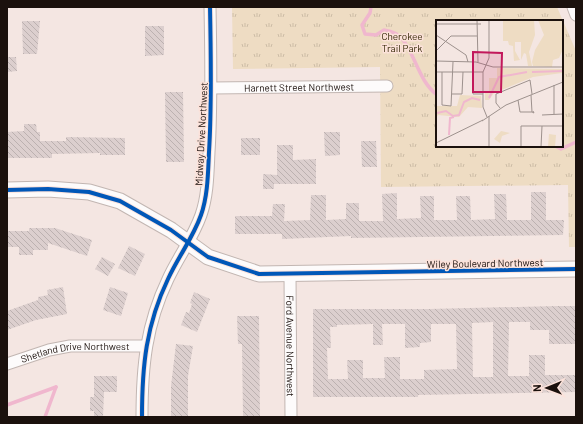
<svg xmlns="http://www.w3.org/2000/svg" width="583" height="424" font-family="Barlow,sans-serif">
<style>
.park{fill:url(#park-tufts);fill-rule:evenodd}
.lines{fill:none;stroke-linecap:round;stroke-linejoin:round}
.stream{stroke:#f0b7ce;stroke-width:3.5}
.building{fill:url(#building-back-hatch);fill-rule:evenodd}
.street-casing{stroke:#c2b6b2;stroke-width:13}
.secondary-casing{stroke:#c2b6b2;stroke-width:17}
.street{stroke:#fdfbfb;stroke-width:11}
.secondary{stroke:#fdfbfb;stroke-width:15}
.cycleway-casing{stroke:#fce2da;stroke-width:6}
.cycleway{stroke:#0057b8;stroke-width:4}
.labels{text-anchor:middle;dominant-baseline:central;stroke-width:3;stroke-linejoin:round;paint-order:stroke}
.park-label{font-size:10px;fill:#352706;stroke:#fce2da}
.street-label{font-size:10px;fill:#1b110d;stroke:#fce2da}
.inset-river{fill:none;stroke:#f0b7ce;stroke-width:2}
.inset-road{fill:none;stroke:#9d918d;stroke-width:1}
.view{fill:#c2185b;fill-opacity:0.15;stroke:#c2185b;stroke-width:2}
.inset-edge{fill:none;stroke:#1b110d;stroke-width:2}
</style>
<defs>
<pattern id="park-tufts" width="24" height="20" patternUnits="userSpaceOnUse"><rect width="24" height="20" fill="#eedcc3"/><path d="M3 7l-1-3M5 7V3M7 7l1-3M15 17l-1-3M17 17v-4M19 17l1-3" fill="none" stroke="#ccbca6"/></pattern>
<pattern id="building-back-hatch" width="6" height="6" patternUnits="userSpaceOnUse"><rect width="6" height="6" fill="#dccfce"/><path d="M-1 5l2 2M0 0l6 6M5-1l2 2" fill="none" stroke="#bcb1b0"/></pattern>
</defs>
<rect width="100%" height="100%" fill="#f4e6e2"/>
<path class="park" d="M232,7h325l19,44v196h-7l-1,-62 -187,2 -1,-120 -147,2zM437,21h125v125h-125z"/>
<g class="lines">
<g class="stream">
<path d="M371,7l-1,6 -8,12 3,9 11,1 8,-5c7,1 15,4 19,10 13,17 16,41 34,55"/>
<path d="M555,146l6,3 15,-7"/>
<path d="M7,405l49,-18"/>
<path d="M45,417l11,-30"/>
</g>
</g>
<g class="building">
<path d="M22,21h18l-3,33h-14z"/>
<path d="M145,26h19v29l-19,1z"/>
<path d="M7,57h9l1,14 -10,1z"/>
<path d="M165,92h18l1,70h-18z"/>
<path d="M24,124h12l1,8h3v9h26v-4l59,1v17h-25v-2l-48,1v4h-45v-26l17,-1z"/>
<path d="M324,132h16v23l-15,1z"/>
<rect x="241" y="138" width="19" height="17"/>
<path d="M361,141h15l1,26h-15z"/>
<path d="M277,145h16v15l23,-1v25h-42v5h-11v-15l14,1z"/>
<path d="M531,192h15v28h18l-1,15 -212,3v-2l-69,3v-5h-47v-18h37l1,-12h12l-1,17 26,-1 1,-25h15v25l20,-1v-16h13v18h24l-1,-27 15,-1v26l24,-1 -1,-22h14v24h23l-1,-24h14l1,24 24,-1 -1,-25h12l1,26h24z"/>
<path d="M29,228h26l37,12 -5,16 -39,-13v7h-15v5h-14v-8h-12v-16h22z"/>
<path d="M129,246l16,8 -10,22 -17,-8z"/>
<path d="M102,257l13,7 -7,12 -13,-7z"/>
<path d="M63,287l4,27 -31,6 -29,10v-19l31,-11v-3l10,-2 -1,-5z"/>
<path d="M110,287l18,6 -7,23 -18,-6z"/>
<path d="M194,292l16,7 -13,33 -16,-7 5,-13 3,1 3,-9 -2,-1z"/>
<path d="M557,306h19v38h-27v-14h-19v-8h-21l-1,54h21v-21h16v20h31v17l-158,3v2h-105v-88h116zM493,322v55h-20l-1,-54zM373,324v21h10l-1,-21h23v24l15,-1v-4l11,-1v-18h25l1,45 -33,1v9h-24v-22h-16l1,21h-22v-18h-16l1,19h-20l-1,-31h4l-1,-21h7v-2z"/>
<path d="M237,316h22l1,101h-17l-1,-73h-4z"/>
<path d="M176,344l17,2 -5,30v40h-17v-30z"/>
<path d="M94,376h23v16h-13l-1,25h-9v-6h-4v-14h4z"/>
</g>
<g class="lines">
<defs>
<g id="street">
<path d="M573,7l3,8"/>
<path id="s1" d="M212,88l175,-2"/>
<path id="s2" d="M290,275l1,142"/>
<path id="s3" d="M7,364l42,-14 21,-4h75"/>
<path d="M142,417c0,-51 4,-92 26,-138 10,-22 25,-41 33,-64 7,-20 7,-43 8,-63 3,-48 2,-97 1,-145"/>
</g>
<path id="secondary" d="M7,190l41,-1 41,3 31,9 51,29 37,27 51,17 317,-5"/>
</defs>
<use href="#street" class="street-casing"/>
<use href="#secondary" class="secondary-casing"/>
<use href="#street" class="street"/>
<use href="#secondary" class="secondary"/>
<defs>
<g id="cycleway">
<path d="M7,190l41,-1 41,3 31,9 51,29 37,27 51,17 317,-5"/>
<path d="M142,417c0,-51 4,-92 26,-138 10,-22 25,-41 33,-64 7,-20 7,-43 8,-63 3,-48 2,-97 1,-145"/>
</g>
</defs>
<use href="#cycleway" class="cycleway-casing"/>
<use href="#cycleway" class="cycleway"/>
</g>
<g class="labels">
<g class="park-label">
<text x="402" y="36">Cherokee<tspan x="402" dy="12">Trail Park</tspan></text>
</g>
<g class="street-label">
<text stroke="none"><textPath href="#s1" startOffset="87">Harnett Street Northwest</textPath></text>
<text transform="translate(201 134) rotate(-87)">Midway Drive Northwest</text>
<text transform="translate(485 263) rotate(-1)">Wiley Boulevard Northwest</text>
<text stroke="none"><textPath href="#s2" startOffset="71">Ford Avenue Northwest</textPath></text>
<text stroke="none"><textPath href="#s3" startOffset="70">Shetland Drive Northwest</textPath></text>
</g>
</g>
<g transform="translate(436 20)">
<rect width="127" height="127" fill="#f4e6e2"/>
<path d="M67,0h31l1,15 -6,17 3,14h-4l-2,-12 -2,-1 -3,7v-18h-6v9l5,9 -6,1 -1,-15 -4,-1 -1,-4h-5zM102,0h25v29l-4,9 -6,2 -1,7 -19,-1 -1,-4 3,-12 9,-15z" fill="#eedcc3"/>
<path d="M61,48l66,1v6l-1,-2 -29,4 -39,16 -5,7h-4v-9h4v-13h8zM24,75l21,1 1,12 -14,-1 -9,10 -21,-2 -2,3 1,-12h20z" fill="#eedcc3"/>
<path d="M65,111l9,2 -8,3 -2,7 -6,-4zM113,114l7,1 -1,12h-7z" fill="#eedcc3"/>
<path class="inset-river" d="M96,52l31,-1M53,78l10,-21 28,-5M1,93l9,-2 7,5 6,-1 5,-13 8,-4 8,2M13,115l1,-17 4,-1"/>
<path class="inset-road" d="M41,0l1,42M0,4h45M0,15l30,20 2,7M0,31l15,-15h26M0,41l40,1 17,5h70M0,52h47M6,52v33l9,1 2,-44M37,52v22h10M118,65v29M16,74h10l1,-22M95,75l1,17 2,1 -1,-2M82,80l2,12h12M64,88l-4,-5v-9l34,-14 2,14M106,95l21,-1M53,96v31M51,97l-4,-10v-35l6,-14v-38M46,101l24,-16 57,-23M0,123l47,-23M85,127v-21h42M105,127l1,-21"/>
<path class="view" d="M37,32l29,1 -1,39h-28z"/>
<rect width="127" height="127" class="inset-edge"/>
</g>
<rect width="583" height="424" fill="none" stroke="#1b110d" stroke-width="16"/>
<g transform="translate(547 388) rotate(269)" stroke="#fce2da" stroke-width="3" paint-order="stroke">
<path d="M0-3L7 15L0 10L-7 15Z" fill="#1b110d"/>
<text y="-6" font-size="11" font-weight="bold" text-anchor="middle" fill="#1b110d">N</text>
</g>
</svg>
